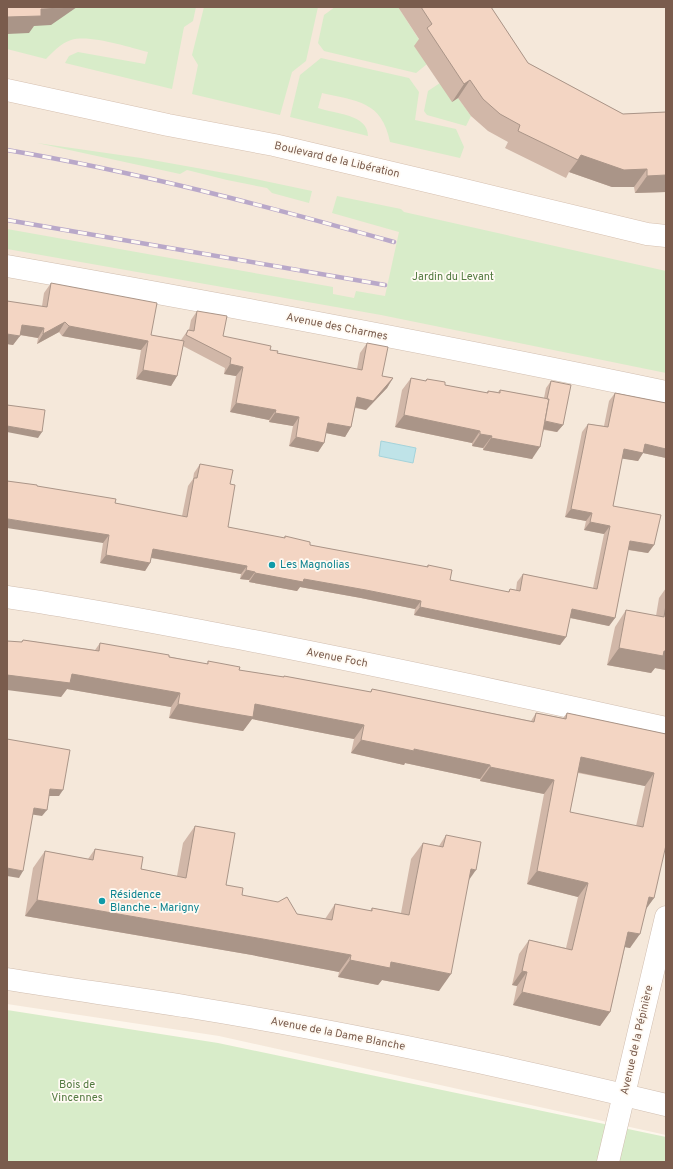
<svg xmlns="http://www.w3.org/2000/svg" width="673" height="1169" font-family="Overpass,sans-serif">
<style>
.residential{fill:#f5e8da}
.green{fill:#d8ecc9}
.water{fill:#bfe3e8;stroke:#a5d3da}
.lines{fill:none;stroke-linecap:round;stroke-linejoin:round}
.street-casing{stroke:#d1beb0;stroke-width:23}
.secondary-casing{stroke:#d6c0b0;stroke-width:23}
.street{stroke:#fff;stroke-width:22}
.secondary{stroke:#fff;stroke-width:22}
.rail-casing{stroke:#b9a8c9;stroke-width:4.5}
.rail{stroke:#fffaf3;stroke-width:3;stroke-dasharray:9;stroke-linecap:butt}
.wall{fill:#d1b7a8;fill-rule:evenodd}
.shaded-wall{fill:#aa9588}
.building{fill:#f3d5c3;stroke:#aa9588;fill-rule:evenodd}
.culture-dot{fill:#0f9aa8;stroke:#fffaf3;stroke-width:1.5}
.labels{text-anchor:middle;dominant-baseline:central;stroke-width:3.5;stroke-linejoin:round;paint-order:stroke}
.street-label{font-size:11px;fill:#7a5c4d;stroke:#fffaf3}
.park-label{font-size:11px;fill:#537a41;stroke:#fffaf3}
.culture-label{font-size:11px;fill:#0d838f;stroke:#fffaf3;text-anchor:start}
</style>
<rect width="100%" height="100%" fill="#fdf6ec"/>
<path class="residential" d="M7,7h659v1128l-447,-99 -212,-32z"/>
<g class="green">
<path d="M77,7h119l-3,14 -9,6 -12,62 -107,-26 4,-7 9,-4 67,12 3,-12c-20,-5 -59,-18 -77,-12 -10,3 -18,12 -25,19l-39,-10v-15z"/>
<path d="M204,7h114l-12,54 -14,11 -12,43 -88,-21 6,-29 -6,-10z"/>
<path d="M335,7h54l1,1 8,-1 22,34 -5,5 12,18 -11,9 -92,-22 -6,-8 6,-28z"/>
<path d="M321,58l88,20 10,14 -4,28 41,9 8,18 -4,11 -70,-16c-8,-41 -33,-41 -68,-49l-4,15c17,6 50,6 50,28l-78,-19 10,-42z"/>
<path d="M440,83l12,18 6,-3 13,18 -5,10 -39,-11 -3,-4 4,-20z"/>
<path d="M37,143l104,15 95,17 76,16 -3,12 -37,-10 -5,-5 -40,-8 -40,-10 -7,4z"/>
<path d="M337,196l64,13 3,3 262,59v102l-285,-58 -374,-66v-20l326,58v7l21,4 2,-7 29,5 14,-64 -67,-19z"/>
<path d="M7,1010l211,33 448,94v25h-659z"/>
</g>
<path class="water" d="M381,441l35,7 -3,15 -34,-7z"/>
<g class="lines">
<defs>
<g id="street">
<path d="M7,266c220,39 440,80 659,126"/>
<path d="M7,597c76,11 151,26 226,40 145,28 289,59 433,91"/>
<path d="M7,979c61,10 122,18 183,28 160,26 319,60 476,98"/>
<path d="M608,1162l58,-245"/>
</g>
<path id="secondary" d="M7,90l161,35 106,20 182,43 191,46 19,2"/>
</defs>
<use href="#street" class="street-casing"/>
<use href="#secondary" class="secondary-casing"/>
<use href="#street" class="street"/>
<use href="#secondary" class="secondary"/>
<defs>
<g id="rail">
<path d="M7,150c131,22 259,56 387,92"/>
<path d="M7,220l378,65"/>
</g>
</defs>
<use href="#rail" class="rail-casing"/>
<use href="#rail" class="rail"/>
</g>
<g class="wall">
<path d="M398,7h93l37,56 95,51 43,-2v80l-31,1 -1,-6h-22l-43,-15 -3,6 -61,-30 3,-6 -20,-11 -17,-15 -13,-18 -6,4 -38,-56 5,-7z"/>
<path d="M51,283l100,52 30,5 7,-10h1l2,-10 6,-9 26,25 54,17 80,16 3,-16 7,-10 15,33 11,2 -6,10 -21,22 -11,-2 -4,19 -6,10 -19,-4 -2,10 -6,9 -29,-6 4,-20 -24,-4v-2l-39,-8 6,-36 -12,-2 1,-6 -42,-22 -6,30 -6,10 -35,-7 5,-29 -79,-14 -3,-4 -22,12 1,-6 -18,-3 -7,10 -6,-1 35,-38 2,-13z"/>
<path d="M411,378l14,3 2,-2 18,6 41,8 2,-2 10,1 2,-2 44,8 2,-10 5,-7 12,44 -6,7 -13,-2 -12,29 -49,-9v-2l-11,-2v-3l-77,-16 7,-37z"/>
<path d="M615,393l51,10v55l-23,-5 -5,8 -16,-3 -9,48 41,39 -6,8 -20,-3 -13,68 -6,8 -39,-8 -4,19 -6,8 -146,-30 1,-6 -54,-11 -61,-11 -3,4 -48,-9v-2l-9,-1 1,-5 -90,-16 -1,5 -5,8 -45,-8 3,-20 -66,-57 78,17 67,13 6,-30 5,-7 1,-6 6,-9 30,20 -2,43 56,11 1,-2 25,9 116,22 2,-2 22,15 58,12 2,-3 6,1 1,-8 6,-8 70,14 11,-54 -20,-4 2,-9 -21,-4 17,-85 6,-8 16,2 5,-25z"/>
<path d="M666,588v82l-11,-2 -4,5 -44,-8 8,-38 11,-17 30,6 3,-18z"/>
<path d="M23,640l72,10 5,-7 107,21 1,-3 31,9 44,7 1,-1 86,16 2,-3 159,32 5,-8 27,5 4,-5 99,21 -12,164 -8,10 -16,40 -5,-1 -15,65 -10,14 -87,-21 4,-19 -5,-1 7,-31 10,-14 37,8 12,-51 -51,-13 17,-90 -64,-13v-2l-75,-16 -1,2 -53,-12 3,-14 -21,-4 -81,-16 -9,12 -53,-9 -21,-4 2,-11 -104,-18 -6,8 -40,-55zM578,773l67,13 -9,40 -66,-14z"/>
<path d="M195,826l31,59 16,10 55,19 28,5 10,-15 35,7 2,-3 29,5 10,-54 12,-16 16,3 7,-11 23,45 -30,111 -57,-11 -4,5 -40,-8 1,-5 -87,-17 -227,-39 8,-48 12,-17 43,8 7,-10 46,20 36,7 6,-33z"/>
</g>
<g class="shaded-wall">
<path d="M65,7h12l-26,18 -17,1 -5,7 -22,1v-17l34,-8z"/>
<path d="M470,80l-12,18 -6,4 12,-18z"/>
<path d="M581,155l66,14 -13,18h-22l-43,-15 9,-12z"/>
<path d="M666,175v17l-31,1 12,-17z"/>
<path d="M65,322l-6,10 -22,12 6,-10z"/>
<path d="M22,325l22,3 -6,10 -23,-4z"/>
<path d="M69,326l79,15 -7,9 -79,-14z"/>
<path d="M7,334l13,2 -7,9 -6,-1z"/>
<path d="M230,364l13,3 -7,9 -12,-2z"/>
<path d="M143,370l34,6 -6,10 -35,-7z"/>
<path d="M393,378l-6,10 -21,22 -16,-4 7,-9z"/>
<path d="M236,403l40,7 -7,10 -39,-8z"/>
<path d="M275,413l24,4 -6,9 -24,-4z"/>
<path d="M404,415l76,16 -8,12 -77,-16z"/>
<path d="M543,421l20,4 -6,7 -19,-4z"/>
<path d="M328,423l23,4 -6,10 -24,-5z"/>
<path d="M7,426l35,6 -4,6 -31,-6z"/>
<path d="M480,434l12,2 -9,12 -11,-2z"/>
<path d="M296,437l28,6 -6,9 -29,-6z"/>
<path d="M491,438l49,9 -8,12 -49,-9z"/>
<path d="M645,444l21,5v9l-23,-5 -5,8 -20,-3 6,-9z"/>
<path d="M571,509l21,4 -6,8 -21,-4z"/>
<path d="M8,519l101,16 -6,8 -96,-15v-8z"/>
<path d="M590,522l20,4 -6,8 -20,-4z"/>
<path d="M630,541l24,4 -6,8 -24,-4z"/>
<path d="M153,549l94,17 -6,8 -94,-17z"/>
<path d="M106,555l44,8 -5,8 -45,-8z"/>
<path d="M246,570l9,2 -6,8 -9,-1z"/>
<path d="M255,573l49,6 62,11 55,11 -6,8 -54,-11 -61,-11 -3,4 -48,-9z"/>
<path d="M420,607l146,30 -6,8 -146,-30z"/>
<path d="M572,609l43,9 -6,8 -43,-9z"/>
<path d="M619,648l47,3v19l-11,-2 -4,5 -44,-8z"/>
<path d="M72,674l108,19 -9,14 -104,-18 -6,8 -54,-7v-15z"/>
<path d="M178,704h77l88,17 21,4 -10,14 -21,-4 -81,-16 -9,12 -74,-13z"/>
<path d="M361,740l53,9 76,16 -10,14 -75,-16 -1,2 -53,-12z"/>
<path d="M581,757l73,16 -9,13 -73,-15z"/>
<path d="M490,767l64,13 -10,14 -64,-13z"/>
<path d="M50,789l13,1 -4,6h-14z"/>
<path d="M34,808l13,2 -5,6 -13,-2z"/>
<path d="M7,868l16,3 -4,7 -12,-2z"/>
<path d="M471,869l5,1 -12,17z"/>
<path d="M537,871l51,12 -10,14 -51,-13z"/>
<path d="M649,897l5,1 -10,14z"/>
<path d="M37,900l226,39 88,16 -12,17 -87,-17 -227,-39z"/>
<path d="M628,932l12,2 -10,14 -11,-2z"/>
<path d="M350,960l41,2 60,12 -12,17 -57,-11 -4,5 -40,-8z"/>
<path d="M522,971l5,1 -10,14 -5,-1z"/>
<path d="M522,992l88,20 -10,14 -87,-21z"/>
</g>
<g class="building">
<path d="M7,7h58l-1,1 -23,1v7l-34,1z"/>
<path d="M421,7h70l37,56 95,51 43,-2v63l-19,1v-7l-23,1 -43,-15 -3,5 -60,-29 2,-6 -20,-11 -17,-15 -13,-19 -6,4 -37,-56 5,-4z"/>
<path d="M51,283l106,20 -6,32 33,6 -7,35 -34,-6 5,-29 -79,-15 -4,-4 -22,12 1,-6 -22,-3 -2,11 -13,-2v-33l40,6z"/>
<path d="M197,311l30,5 -4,20 48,10 -1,4 8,1 -1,2 85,17 5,-27 21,4 -6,29 11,2 -20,23 -16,-4 -6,30 -23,-4 -4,20 -28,-6 3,-20 -24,-4 1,-3 -40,-7 7,-36 -13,-3 1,-6 -45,-23 2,-5 6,1z"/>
<path d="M411,378l15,3 1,-2 18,3v3l43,8v-2l12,2v-3l49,9 -9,48 -49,-9 1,-2 -12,-2v-3l-76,-16z"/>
<path d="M551,381l20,4 -8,40 -18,-4 4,-22h-2z"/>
<path d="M615,393l51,10v46l-21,-5 -2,9 -19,-4 -11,57 48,9 -7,30 -24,-4 -15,77 -43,-9 -6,28 -146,-30 1,-6 -55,-11 -62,-11 -1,3 -48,-9v-1l-9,-2 1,-4 -94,-17 -3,14 -44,-8 3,-20 -101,-16 -1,1v-39l30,4v1l79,13 -1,4 72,14 7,-39h3l3,-14 33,6 -3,14 5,1 -7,42 57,11v-2l25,6v3l118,22v-2l24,5 -2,10 59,12 1,-3 10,2 3,-17 74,15 13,-63 -20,-4 2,-9 -21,-4 17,-85 20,3z"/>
<path d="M7,405l38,5 -3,22 -35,-6z"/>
<path d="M666,605v46h-2l-1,5 -44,-8 7,-38 38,7z"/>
<path d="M23,640l76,11 1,-8 69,12v2l39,7v-3l32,6 -1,3 45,7v-1l87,16 1,-3 162,33 2,-9 30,6 1,-6 99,21v111l-12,53 -5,-1 -9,37 -12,-2 -18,80 -88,-20 5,-20 -5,-1 7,-31 43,10 16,-67 -51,-12 17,-91 -64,-13v-2l-76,-16v2l-53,-11 3,-15 -21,-4 -88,-17 -2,13 -53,-9 -22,-4 2,-11 -108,-19 -2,9 -63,-8v-34l15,1zM581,757l73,16 -11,54 -73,-15z"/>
<path d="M7,739l63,11 -7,40 -13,-1 -3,21 -13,-2 -11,63 -16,-3z"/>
<path d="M195,826l40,7 -9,52 17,3 -1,7 36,7 9,-5 10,17 35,6 3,-16 37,7v-3l37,7 14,-72 20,4 3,-12 35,7 -5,28 -5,-1 -20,105 -60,-12 -1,6 -40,-8 1,-5 -88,-16 -226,-39 8,-49 48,9 2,-11 48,8 -2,12 45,9z"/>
</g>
<g class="culture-dot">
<circle cx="272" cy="565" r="4"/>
<circle cx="102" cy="901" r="4"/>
</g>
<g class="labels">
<g class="street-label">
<text transform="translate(337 160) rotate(13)">Boulevard de la Libération</text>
<text transform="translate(337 327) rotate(11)">Avenue des Charmes</text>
<text transform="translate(337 658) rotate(11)">Avenue Foch</text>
<text transform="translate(338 1034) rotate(11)">Avenue de la Dame Blanche</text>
<text transform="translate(637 1040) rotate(-77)">Avenue de la Pépinière</text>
</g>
<g class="park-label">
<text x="453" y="277">Jardin du Levant</text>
<text x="77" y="1085">Bois de<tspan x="77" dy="13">Vincennes</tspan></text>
</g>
<g class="culture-label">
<text x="280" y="565">Les Magnolias</text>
<text x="110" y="895">Résidence<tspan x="110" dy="13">Blanche - Marigny</tspan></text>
</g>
</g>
<rect width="673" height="1169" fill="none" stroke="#7a5c4d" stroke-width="16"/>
</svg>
